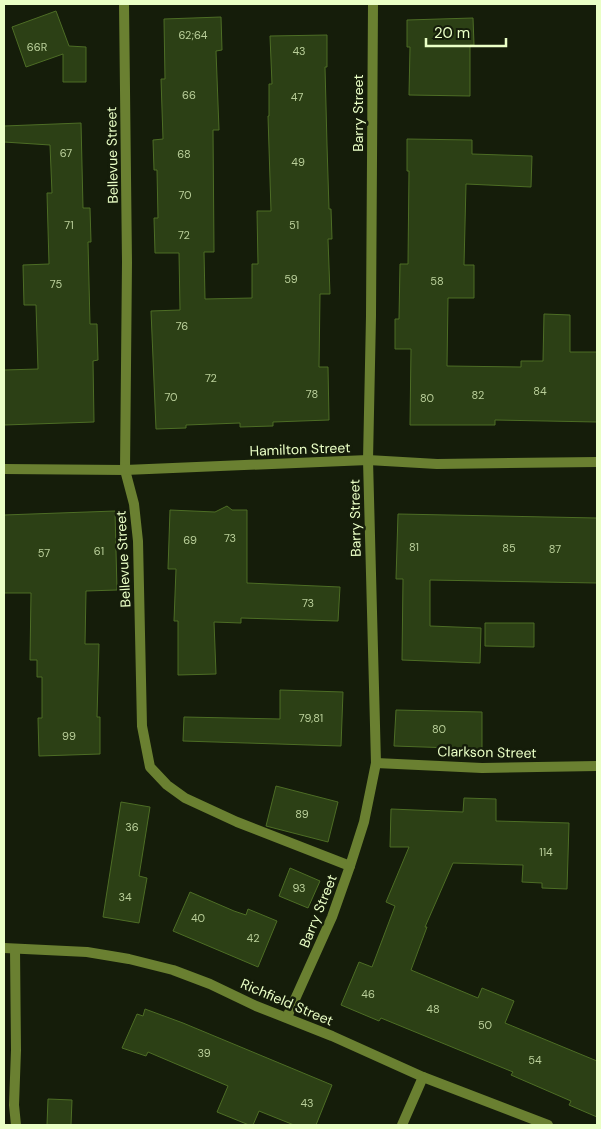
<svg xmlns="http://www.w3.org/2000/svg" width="601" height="1129" font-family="'DM Sans',sans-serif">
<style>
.building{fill:#2c4015;stroke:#4d6d25}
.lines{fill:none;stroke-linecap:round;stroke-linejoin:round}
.minor{stroke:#6a8031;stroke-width:10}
.tertiary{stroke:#6a8031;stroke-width:10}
.labels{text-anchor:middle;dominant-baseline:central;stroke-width:5;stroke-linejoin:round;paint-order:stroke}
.number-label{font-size:11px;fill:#bacf9a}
.street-label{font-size:14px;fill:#eaffc6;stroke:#151d0a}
</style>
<rect width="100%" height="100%" fill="#151d0a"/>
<g class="building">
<path d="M56,11l13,35 17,1v35h-23v-28l-37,13 -14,-40z"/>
<path d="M221,17l1,33 -6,1 3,79h-6l1,122h-10l1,47 47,-1v-34h6l-1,-53h14l-3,-95h1v-32h3l-2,-48 57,-1v32h-2l2,78 2,64h2l1,30h-4l2,55h-10l-1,73h9l1,53 -56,2v4l-33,1v-4l-54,2v3l-30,1 -5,-118 29,-1 -1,-57h-24l-1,-35h4l-1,-48h-3l-1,-30 10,-1 -2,-60h4l-1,-60z"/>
<path d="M473,18l1,27h-4v51l-61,-1 1,-48h-3v-27z"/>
<path d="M81,123l2,85h7l1,34h-3l2,82h7l1,36 -5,1 1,61 -90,3v-55l34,-1 -2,-64h-12l-1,-40 26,-1 -2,-71h5l-2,-48 -46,-3v-16z"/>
<path d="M407,139l65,1v14l60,2 -1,31 -65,-3 -2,81h10v33h-26l-1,68 74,1v-6h22l1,-47 26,1v37h27v70l-102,-2v5h-85l1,-76h-16v-30h4l1,-55h8l1,-93h-2z"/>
<path d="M227,506l5,4h15v73l93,4 -2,34 -97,-3v5l-27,-1 2,52 -38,1v-54h-4l2,-52h-8l2,-59 45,2z"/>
<path d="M115,511l2,79 -31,1 -1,53h14l-2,73h3v37l-61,2 -1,-38h4v-41h-5v-17h-7l1,-67h-27v-78z"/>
<path d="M398,514l199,4v65l-167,-3v46l51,2 -1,35 -78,-3 1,-81h-7z"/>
<path d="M485,623h49v24l-49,-1z"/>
<path d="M280,690l63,2 -2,54 -158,-5 1,-24 96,2z"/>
<path d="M396,710l86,2v37l-88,-3z"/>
<path d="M276,786l62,16 -10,40 -62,-16z"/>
<path d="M464,798l32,1v22l73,2 -2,66 -25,-1v-5l-20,-1 1,-17 -70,-2 -28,64h2l-16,43 67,28 4,-10 32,13 -9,22 92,38v56l-28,-12 2,-4 -60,-26 2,-3 -132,-54 -2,3 -38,-16 18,-43 13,5 23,-61 -9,-4 23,-55h-19l1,-38 72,3z"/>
<path d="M121,802l29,5 -11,69 8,2 -8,45 -36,-6z"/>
<path d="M290,868l30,13 -12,27 -29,-12z"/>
<path d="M190,892l44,19 12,4 2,-6 29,12 -19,46 -85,-36z"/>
<path d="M145,1009l38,14 149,62 -16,40h-22l-35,-14 -6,14h-4l-32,-13 11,-26 -80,-34 -2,4 -24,-8 15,-34 6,2z"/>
<path d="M48,1099l24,1 -1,25h-24z"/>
</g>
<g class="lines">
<g class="minor">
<path d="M124,4l3,258 -2,208 9,34 4,37 4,185 8,41 17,18 18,13 52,24 113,44"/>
<path d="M376,763l106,5 115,-2"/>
<path d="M4,948l83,4 42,7 44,11 37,14 46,22 76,30 91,41 125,48"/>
<path d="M15,949l1,101 -2,55 2,20"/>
<path d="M287,1017l45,-100 18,-51 14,-44 12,-59 -8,-303 3,-144 2,-312"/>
<path d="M402,1125l21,-48"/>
</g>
<path class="tertiary" d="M4,469l121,1 243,-10 69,4 160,-2"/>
</g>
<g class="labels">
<g class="number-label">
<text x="193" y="35">62;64</text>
<text x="37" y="47">66R</text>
<text x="299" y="51">43</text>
<text x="189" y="95">66</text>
<text x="297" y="97">47</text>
<text x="66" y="153">67</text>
<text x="184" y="154">68</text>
<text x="298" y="162">49</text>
<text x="185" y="195">70</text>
<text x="69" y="225">71</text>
<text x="294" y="225">51</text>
<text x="184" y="235">72</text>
<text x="291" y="279">59</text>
<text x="437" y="281">58</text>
<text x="56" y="284">75</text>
<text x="182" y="326">76</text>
<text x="211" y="378">72</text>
<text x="540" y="391">84</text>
<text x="312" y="394">78</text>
<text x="478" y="395">82</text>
<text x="171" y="397">70</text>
<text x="427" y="398">80</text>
<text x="230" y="538">73</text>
<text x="190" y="540">69</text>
<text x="414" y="547">81</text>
<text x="509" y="548">85</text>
<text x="555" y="549">87</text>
<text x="99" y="551">61</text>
<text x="44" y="553">57</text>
<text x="308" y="603">73</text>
<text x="311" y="718">79,81</text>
<text x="439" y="729">80</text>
<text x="69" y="736">99</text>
<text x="302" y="814">89</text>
<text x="132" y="827">36</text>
<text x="546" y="852">114</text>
<text x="299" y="888">93</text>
<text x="125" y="897">34</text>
<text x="198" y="918">40</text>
<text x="253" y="938">42</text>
<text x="368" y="994">46</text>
<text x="433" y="1009">48</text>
<text x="485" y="1025">50</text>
<text x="204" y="1053">39</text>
<text x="535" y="1060">54</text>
<text x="307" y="1103">43</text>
</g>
<g class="street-label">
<text transform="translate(358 113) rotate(-90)">Barry Street</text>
<text transform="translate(112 155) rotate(-91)">Bellevue Street</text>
<text transform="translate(300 449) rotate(-2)">Hamilton Street</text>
<text transform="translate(355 518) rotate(-91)">Barry Street</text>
<text transform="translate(123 559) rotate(-93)">Bellevue Street</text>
<text transform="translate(487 752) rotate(1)">Clarkson Street</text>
<text transform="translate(318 911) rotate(-68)">Barry Street</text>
<text transform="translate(287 1002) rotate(23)">Richfield Street</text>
</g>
</g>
<rect width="601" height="1129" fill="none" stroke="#eaffc6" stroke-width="10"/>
<path d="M426 38v8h80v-8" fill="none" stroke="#eaffc6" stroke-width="2.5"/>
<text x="434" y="38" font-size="15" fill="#eaffc6" stroke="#151d0a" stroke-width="4" paint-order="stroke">20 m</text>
</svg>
